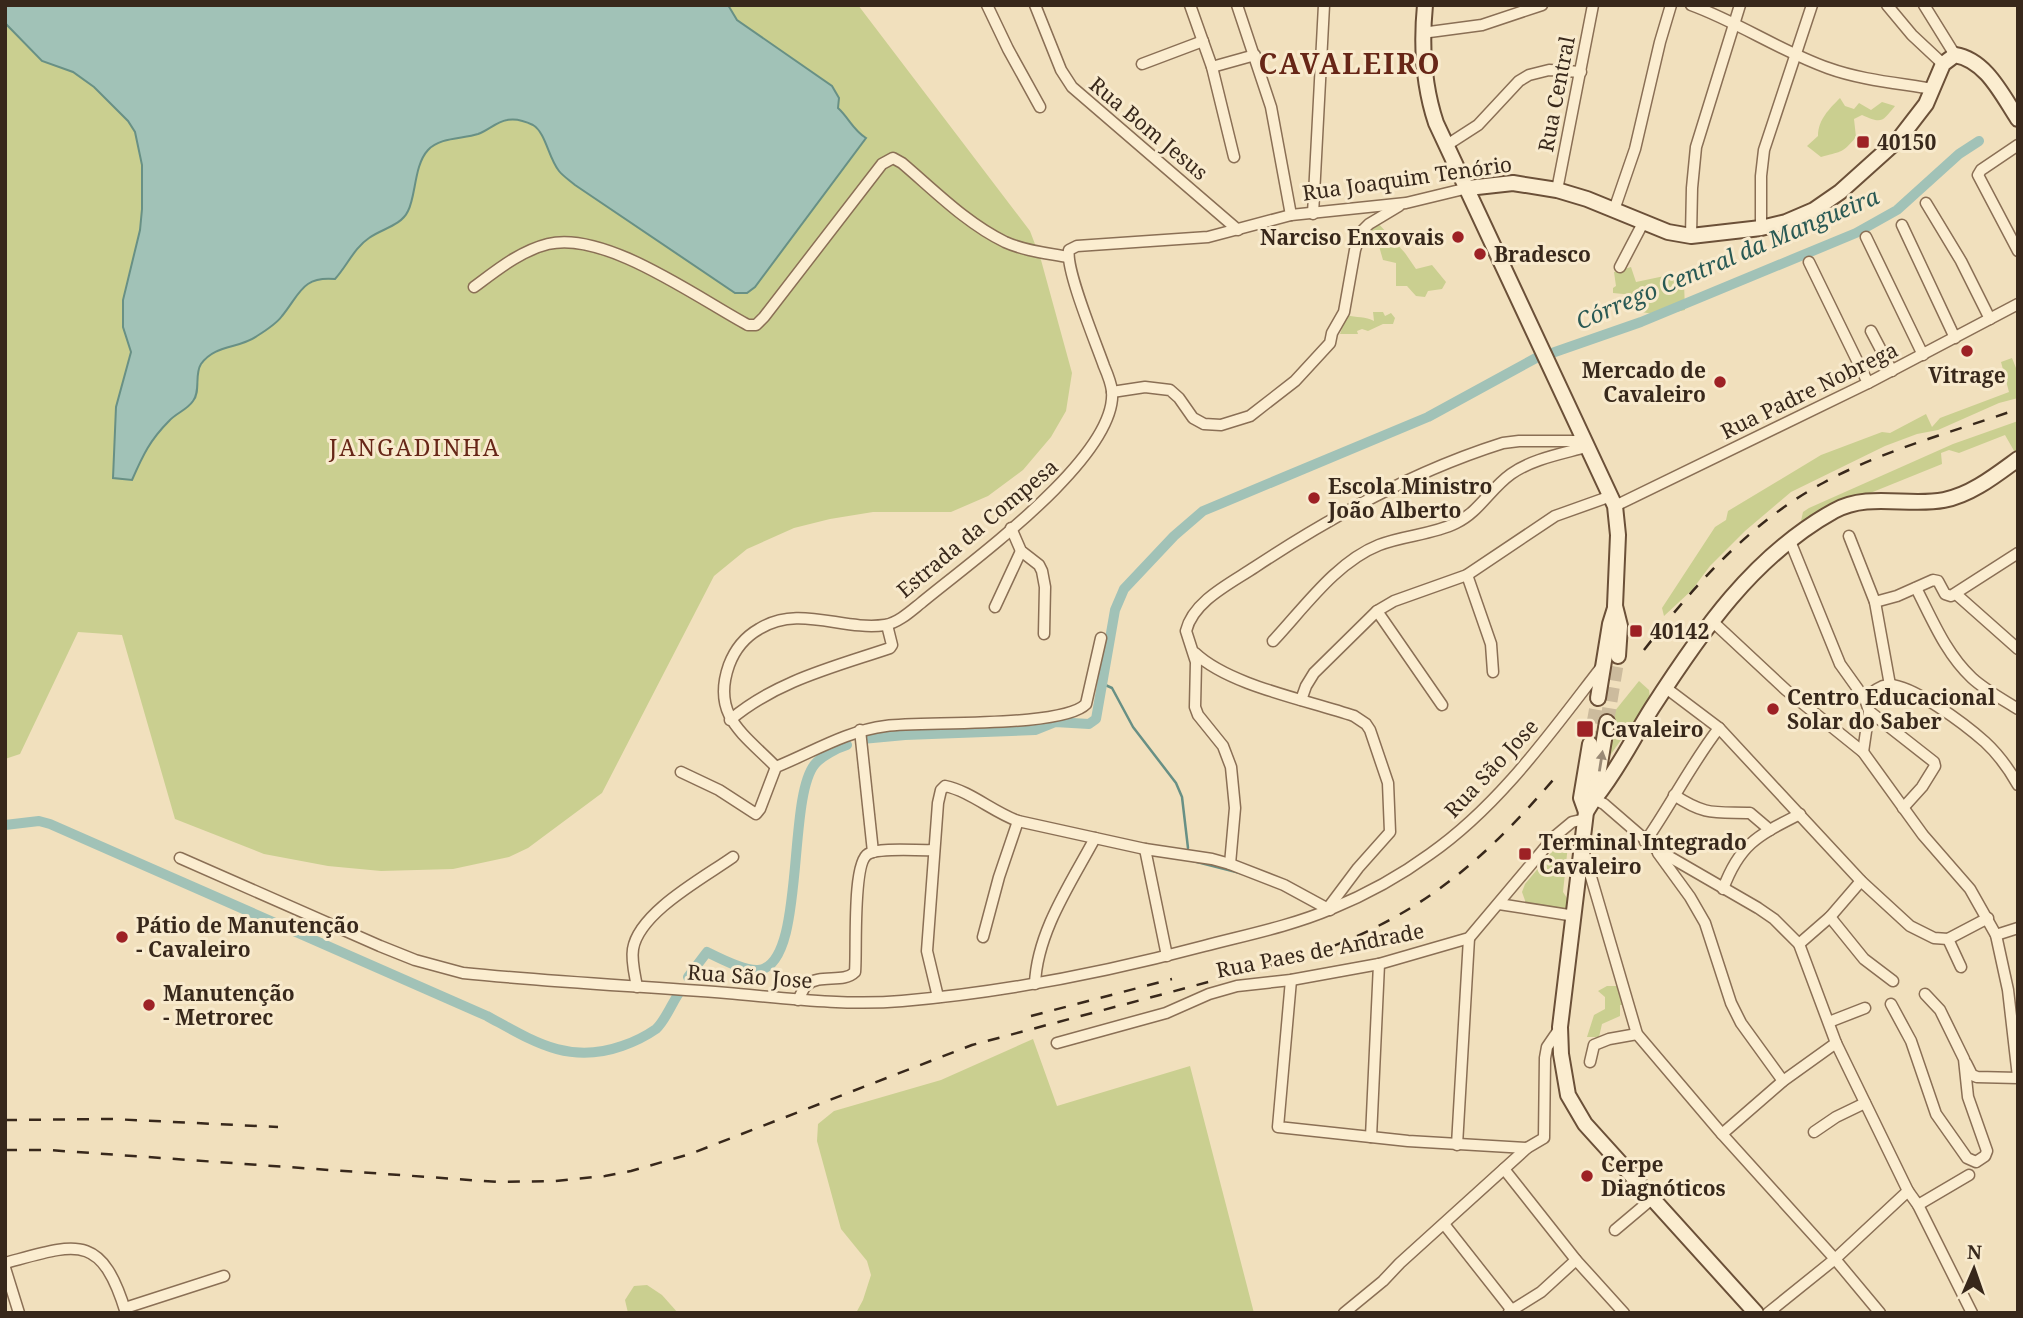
<svg xmlns="http://www.w3.org/2000/svg" width="2023" height="1318" font-family="'Noto Serif',serif">
<style>
.green{fill:#cacf90}
.water{fill:#a1c2b7;stroke:#689085;stroke-width:2}
.lines{fill:none;stroke-linecap:round;stroke-linejoin:round}
.stream{stroke:#689085;stroke-width:2.5}
.canal{stroke:#a1c2b7;stroke-width:10}
.secondary-tunnel{stroke:#ccbb9d;stroke-width:14;stroke-dasharray:14 7;stroke-linecap:butt}
.street-casing{stroke:#8a6f55;stroke-width:13}
.secondary-casing{stroke:#6b5038;stroke-width:18}
.street{stroke:#fbedd0;stroke-width:10}
.secondary{stroke:#fbedd0;stroke-width:14}
.rail{stroke:#38281b;stroke-width:2.5;stroke-dasharray:12 12;stroke-linecap:butt}
.oneway{fill:#9a8a76}
.poi-dot{fill:#9d2125;stroke:#f8eacd;stroke-width:2.5}
.labels{text-anchor:middle;dominant-baseline:central;stroke-width:6;stroke-linejoin:round;paint-order:stroke}
.street-label{font-size:21px;fill:#38281b;stroke:#f8eacd}
.poi-label{font-size:21px;font-weight:bold;fill:#38281b;stroke:#f8eacd;text-anchor:start}
.water-label{font-size:23px;font-style:italic;fill:#295954;stroke:#f8eacd}
.neighbourhood-label{font-size:23px;letter-spacing:2px;fill:#672617;stroke:#f8eacd}
.district-label{font-size:28px;font-weight:bold;letter-spacing:2px;fill:#672617;stroke:#f8eacd}
</style>
<rect width="100%" height="100%" fill="#f1e0bd"/>
<g class="green">
<path d="M5,5h853l172,226 11,29 31,113 -6,38 -15,26 -28,33 -35,26 -37,16h-78l-43,7 -36,9 -47,21 -33,27 -112,217 -74,55 -19,9 -56,12 -72,2 -53,-5 -64,-12 -89,-35 -53,-184 -44,-3 -58,122 -15,5z"/>
<path d="M1840,98l5,8 9,3 5,-6 12,7 11,-8 13,4c-13,16 -13,18 -33,9l-8,4 2,18c-15,18 -16,14 -35,20l-14,-11 11,-10c0,-16 11,-27 22,-38z"/>
<path d="M1377,222l28,31 11,16 16,-4 14,17 -4,7 -14,2 -3,6 -9,-1 -9,-10h-11v-23l-13,-3 -4,-14 -8,-5 -3,-9z"/>
<path d="M1631,267l5,15 38,-8 4,9h6l1,27c-20,5 -38,6 -56,-3l1,-8 4,-4 -21,-2v-5l3,-2 -2,-14z"/>
<path d="M1373,312h10l2,4 6,-3 4,5 -2,6h-10l-15,7 -6,-2 -5,2 1,3h-18l7,-19c9,3 19,1 27,6z"/>
<path d="M2012,358l6,15v25l-19,5 -61,27 -21,4 -32,12 -94,46 -46,39 -35,35 -18,24 -28,26 -2,-8 53,-81 11,-7 2,-9 93,-56 61,-23 8,1 36,-19 6,13 8,-9 69,-26 -8,-30z"/>
<path d="M2018,421l-1,35 -12,-21 -46,18 -10,-3 -8,3 1,11 -141,57 2,-9 6,-4 144,-64z"/>
<path d="M1639,681l10,9 1,9 -46,65 6,-47z"/>
<path d="M1568,836l6,5 -6,4 -5,47 6,9 -2,7 -40,-2 -5,-14 3,-8 36,-43z"/>
<path d="M1607,986h12l6,19h-5v11l-18,8 -3,13h-12l7,-22 11,-6v-12l-7,-6z"/>
<path d="M1033,1039l24,67 133,-40 64,247h-398l7,-13 8,-25 -4,-14 -26,-32 -24,-88 1,-17 16,-13 107,-31z"/>
<path d="M647,1285l15,10 16,18h-50l-3,-13 9,-14z"/>
</g>
<path class="water" d="M5,5h723l9,15 95,66 7,12 -1,10c11,10 15,22 28,30l-111,149 -8,6h-12l-160,-108c-6,-5 -12,-9 -16,-14 -11,-14 -13,-38 -26,-46 -8,-4 -17,-7 -26,-5 -11,2 -18,10 -29,14 -15,5 -38,3 -50,16 -14,15 -12,46 -20,61 -7,15 -27,18 -39,27 -15,10 -22,28 -34,41 -33,-3 -35,15 -53,37 -5,7 -17,15 -25,20 -18,13 -42,8 -56,28 -7,11 0,27 -8,37 -6,9 -17,12 -24,20 -19,19 -26,34 -37,59l-19,-2 3,-71 15,-55 -8,-25v-27l17,-70 2,-21v-44l-7,-33 -7,-11 -34,-34 -21,-15 -31,-11 -37,-38z"/>
<g class="lines">
<g class="stream">
<path d="M1101,683l11,5 21,39 43,56 6,14 6,51"/>
<path d="M1193,861l51,13"/>
</g>
<g class="canal">
<path d="M1552,353l89,-31 215,-89 41,-23 62,-56 20,-13"/>
<path d="M862,739l43,-4 130,-5 20,-8 34,2 7,-5 19,-109 9,-21 50,-53 29,-25 225,-94 108,-59"/>
<path d="M5,825l34,-4 11,3 437,192c46,25 81,49 135,30 12,-4 24,-10 34,-17 9,-8 16,-26 23,-36"/>
<path d="M688,977l19,-25c12,6 37,19 51,18 49,-4 28,-172 57,-206 7,-8 22,-16 32,-19"/>
</g>
<g class="secondary-tunnel">
<path d="M1607,722l11,-66"/>
<path d="M1590,744l8,-46"/>
</g>
<defs>
<g id="street">
<path d="M987,5l21,44 32,58"/>
<path d="M1035,5l26,65 11,17 166,143"/>
<path d="M1190,5l22,62 22,90"/>
<path d="M1237,5l34,102 20,108"/>
<path d="M1691,5c47,17 89,46 137,63 33,12 70,15 105,21"/>
<path d="M1887,5l25,30 31,29"/>
<path d="M1924,5l31,50"/>
<path d="M1422,33l60,-8 60,-20"/>
<path d="M1142,64l61,-23"/>
<path d="M1212,67l43,-12"/>
<path d="M1447,145l31,-20 41,-44 10,-6 20,-5 32,2"/>
<path d="M2018,145l-37,25 -3,5 40,76"/>
<path d="M1557,190l36,-185"/>
<path d="M1926,203l35,58 29,58"/>
<path d="M1614,210l21,-61 25,-107 11,-37"/>
<path d="M1313,214l11,-209"/>
<path d="M1902,225l53,113"/>
<path d="M1761,228v-52l3,-26 48,-145"/>
<path d="M1691,236l1,-48 4,-41 44,-142"/>
<path d="M1866,237l57,118"/>
<path d="M1809,262l59,121"/>
<path d="M1620,267l23,-44"/>
<path d="M474,287c23,-17 46,-36 74,-43 57,-14 151,55 200,81h8l8,-8 118,-153 11,-6 9,5c33,28 64,60 103,79 20,9 42,11 63,15"/>
<path d="M1871,331l21,40"/>
<path d="M1112,392l33,-5 25,3 9,8 14,20 11,6 17,1 29,-9 45,-35 35,-38 2,-10 12,-21 11,-62 6,-18 8,-8 30,-18"/>
<path d="M1615,506l253,-123 150,-79"/>
<path d="M1011,528l10,23 18,14 3,6 3,16 -1,47"/>
<path d="M1849,536l26,66 15,83"/>
<path d="M1790,541l50,123 25,35 4,12 -6,41"/>
<path d="M1467,575l24,69 2,28"/>
<path d="M1916,588c16,31 30,66 56,90 13,12 30,21 46,31"/>
<path d="M1956,594l62,55"/>
<path d="M1875,602l22,-6 36,-16 5,1 7,13 6,2 67,-43"/>
<path d="M995,607l26,-56"/>
<path d="M1377,611l65,94"/>
<path d="M1712,621l74,69 77,62 60,83 47,54 26,46 12,55 10,87"/>
<path d="M1273,641c31,-33 63,-79 106,-96 25,-10 53,-10 77,-22 23,-11 34,-34 55,-49 21,-15 50,-20 75,-27"/>
<path d="M1195,653c35,33 113,47 159,63l12,8 4,6 18,53 2,49 -32,36 -30,40"/>
<path d="M1666,688l53,40 142,153 49,45 24,12 14,1 40,-21"/>
<path d="M1865,699c7,-6 13,-13 23,-14 23,-2 79,41 97,57 13,12 24,27 33,43"/>
<path d="M1301,700l5,-14 8,-13 63,-62 17,-10 73,-26 88,-59 56,-20"/>
<path d="M1869,711l65,51 1,4 -13,21 -19,21"/>
<path d="M730,720c46,-39 104,-53 160,-72l2,-3 -5,-20"/>
<path d="M860,730l13,122"/>
<path d="M776,767c-32,-33 -65,-51 -47,-102 6,-16 16,-28 30,-36 40,-25 83,2 126,-4 13,-2 26,-14 36,-22 48,-40 197,-146 191,-212 -1,-8 -5,-18 -8,-25 -8,-23 -39,-97 -35,-116l8,-4 131,-9 83,-22 115,-12 62,-15"/>
<path d="M681,772l38,18 37,24 4,-5 16,-42c37,-15 70,-36 110,-41 38,-5 177,2 200,-22l15,-66"/>
<path d="M1674,795c32,21 40,17 76,18l20,17"/>
<path d="M1588,799h6l10,5 52,45 102,59 16,11 25,25 37,99 72,148 10,14 54,108"/>
<path d="M1645,842c26,-37 46,-78 74,-114"/>
<path d="M1145,849l22,107"/>
<path d="M1584,853l53,181 85,100 113,125 45,54"/>
<path d="M1658,853l32,44 15,26 26,80 10,20 42,58"/>
<path d="M180,858l200,88 35,14 48,13c88,9 176,13 264,20 58,5 117,13 175,8 105,-9 201,-28 302,-55 42,-11 87,-20 127,-37 34,-14 69,-33 99,-55 70,-49 121,-122 173,-189"/>
<path d="M1230,864l5,-56 -4,-41 -8,-21 -25,-31 -3,-8 1,-45 -10,-31c7,-30 45,-48 69,-64 77,-51 159,-96 248,-124l16,-2h64"/>
<path d="M1723,889c17,-46 36,-54 77,-75"/>
<path d="M1499,904l76,12"/>
<path d="M1830,917l34,42 29,22"/>
<path d="M1996,935l22,-7"/>
<path d="M983,937l16,-60 19,-56"/>
<path d="M1948,939l13,28"/>
<path d="M1799,944l31,-27 31,-36"/>
<path d="M1291,980l-13,147 130,14 119,7"/>
<path d="M1035,984c2,-52 36,-101 60,-146"/>
<path d="M637,987c-2,-12 -6,-26 -4,-38 6,-37 72,-72 100,-92"/>
<path d="M938,997l-11,-46 11,-148 3,-13 4,-4c25,5 48,26 73,35l127,28 67,10 18,5 54,21 46,25"/>
<path d="M798,1000c3,-5 5,-12 9,-15 13,-12 36,-1 48,-13 2,-21 -3,-109 13,-118 12,-7 51,-3 66,-4"/>
<path d="M1891,1004l20,37 25,73 31,44 9,4 9,-6 2,-5 -19,-54 -4,-38 -24,-49 -15,-16"/>
<path d="M1829,1022l36,-14"/>
<path d="M1057,1043l109,-30 43,-19 28,-8 54,-6 88,-16 90,-26 85,-101 18,-15 13,-3"/>
<path d="M1590,1062l4,-17 15,-6 28,-5"/>
<path d="M1966,1063l6,12 5,2 41,1"/>
<path d="M1814,1132l22,-15 29,-14"/>
<path d="M1722,1134l61,-53 53,-38"/>
<path d="M1371,1137l8,-173"/>
<path d="M1457,1145l12,-207"/>
<path d="M1504,1169l72,91 48,53"/>
<path d="M1918,1205l51,-30"/>
<path d="M1444,1224l70,89"/>
<path d="M1615,1230l38,-32"/>
<path d="M5,1263c71,-19 96,-32 121,50"/>
<path d="M5,1268l14,45"/>
<path d="M125,1308l99,-32"/>
<path d="M1509,1312l32,-20 35,-32"/>
<path d="M1344,1313l39,-32 17,-18 127,-115 17,-10 1,-80 2,-11 13,-19"/>
<path d="M1768,1313l67,-54 73,-68"/>
</g>
<g id="secondary">
<path d="M1425,5c-4,41 -2,79 11,118l179,383 3,29 -3,71 5,20 -2,30"/>
<path d="M1468,188l45,-5 44,7 30,9 81,33 23,4 70,-8 25,-6 28,-12 26,-18 59,-53 27,-35 17,-40 12,-9c31,5 47,40 63,64"/>
<path d="M1598,698l12,-74 5,-16"/>
<path d="M1607,722l-13,77 -8,13 -26,215 1,27 7,41 17,29 171,189"/>
<path d="M1595,798c23,-28 38,-60 57,-90 49,-76 101,-152 182,-197 34,-19 74,-4 110,-11 27,-5 52,-25 74,-41"/>
<path d="M1586,812l-5,-14 9,-54"/>
</g>
</defs>
<use href="#street" class="street-casing"/>
<use href="#secondary" class="secondary-casing"/>
<use href="#street" class="street"/>
<use href="#secondary" class="secondary"/>
<g class="rail">
<path d="M1644,650c50,-64 106,-128 179,-167 60,-33 130,-51 195,-74"/>
<path d="M1031,1016l141,-37"/>
<path d="M5,1120l107,-1 166,8"/>
<path d="M5,1150h44l449,32 57,-1 50,-5 26,-5 59,-17 282,-109 334,-89c109,-37 173,-90 247,-176"/>
</g>
</g>
<defs><path id="oneway-solid" d="M-6-.8H1V-3.2L6.5 0L1 3.2V.8H-6Z" transform="scale(1.75)"/></defs>
<use class="oneway" href="#oneway-solid" transform="translate(1601 761) rotate(-81)"/>
<g class="poi-dot">
<rect x="1856" y="135" width="14" height="14" rx="3.5"/>
<circle cx="1458" cy="237" r="7"/>
<circle cx="1480" cy="254" r="7"/>
<circle cx="1967" cy="351" r="7"/>
<circle cx="1720" cy="382" r="7"/>
<circle cx="1314" cy="498" r="7"/>
<rect x="1629" y="624" width="14" height="14" rx="3.5"/>
<circle cx="1773" cy="709" r="7"/>
<rect x="1576" y="720" width="18" height="18" rx="3.5"/>
<rect x="1518" y="847" width="14" height="14" rx="3.5"/>
<circle cx="122" cy="937" r="7"/>
<circle cx="149" cy="1005" r="7"/>
<circle cx="1587" cy="1176" r="7"/>
</g>
<g class="labels">
<g class="street-label">
<text transform="translate(1556 94) rotate(-79)">Rua Central</text>
<text transform="translate(1149 128) rotate(40)">Rua Bom Jesus</text>
<text transform="translate(1407 178) rotate(-8)">Rua Joaquim Tenório</text>
<text transform="translate(1809 390) rotate(-26)">Rua Padre Nobrega</text>
<text transform="translate(977 528) rotate(-40)">Estrada da Compesa</text>
<text transform="translate(1491 768) rotate(-47)">Rua São Jose</text>
<text transform="translate(1320 950) rotate(-11)">Rua Paes de Andrade</text>
<text transform="translate(750 976) rotate(4)">Rua São Jose</text>
</g>
<g class="poi-label">
<text x="1877" y="142">40150</text>
<text x="1444" y="237" text-anchor="end">Narciso Enxovais</text>
<text x="1494" y="254">Bradesco</text>
<text x="1706" y="370" text-anchor="end">Mercado de<tspan x="1706" dy="24">Cavaleiro</tspan></text>
<text x="1967" y="375" text-anchor="middle">Vitrage</text>
<text x="1328" y="486">Escola Ministro<tspan x="1328" dy="24">João Alberto</tspan></text>
<text x="1650" y="631">40142</text>
<text x="1787" y="697">Centro Educacional<tspan x="1787" dy="24">Solar do Saber</tspan></text>
<text x="1601" y="729">Cavaleiro</text>
<text x="1539" y="842">Terminal Integrado<tspan x="1539" dy="24">Cavaleiro</tspan></text>
<text x="136" y="925">Pátio de Manutenção<tspan x="136" dy="24">- Cavaleiro</tspan></text>
<text x="163" y="993">Manutenção<tspan x="163" dy="24">- Metrorec</tspan></text>
<text x="1601" y="1164">Cerpe<tspan x="1601" dy="24">Diagnóticos</tspan></text>
</g>
<g class="water-label">
<text transform="translate(1727 258) rotate(-23)">Córrego Central da Mangueira</text>
</g>
<g class="neighbourhood-label">
<text x="415" y="447">JANGADINHA</text>
</g>
<g class="district-label">
<text x="1350" y="63">CAVALEIRO</text>
</g>
</g>
<rect width="2023" height="1318" fill="none" stroke="#38281b" stroke-width="14"/>
<g transform="translate(1974 1269) rotate(2)" stroke="#f8eacd" stroke-width="5" paint-order="stroke">
<path d="M0-5L12 26L0 18L-12 26Z" fill="#38281b"/>
<text y="-10" font-size="19" font-weight="bold" text-anchor="middle" fill="#38281b">N</text>
</g>
</svg>
